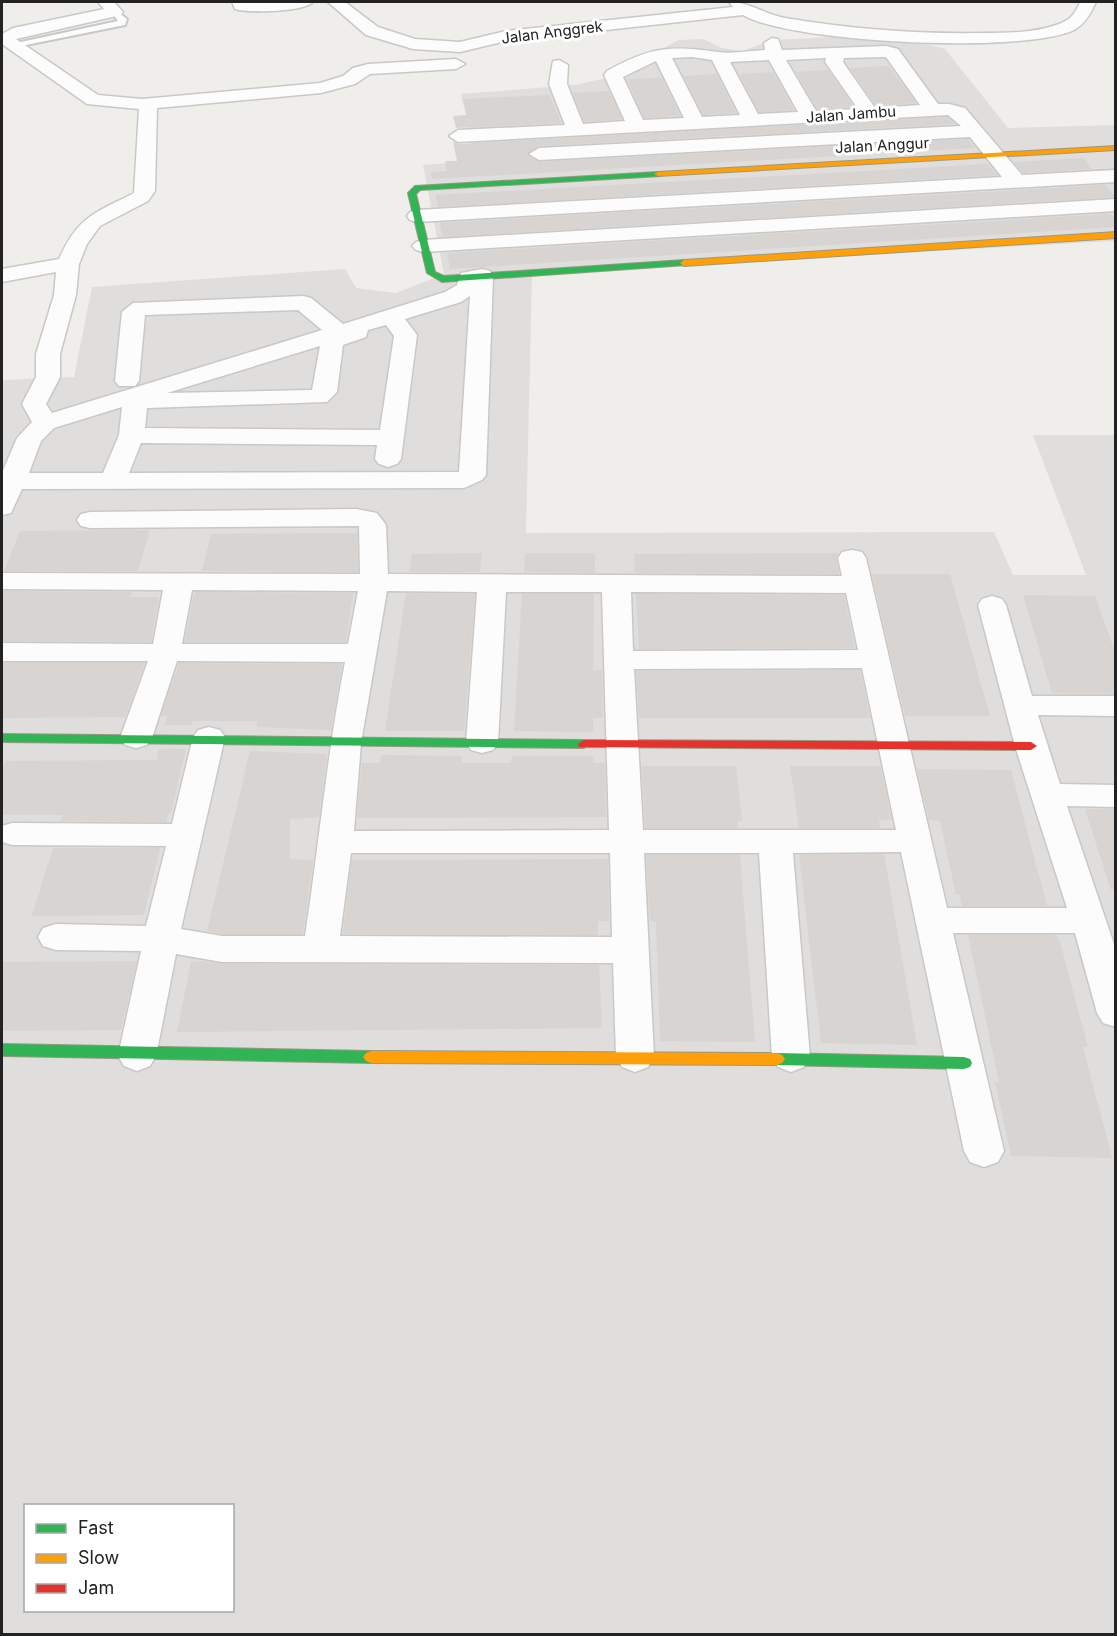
<svg xmlns="http://www.w3.org/2000/svg" width="1117" height="1636" font-family="Inter,sans-serif">
<style>
.residential{fill:#dfdedc;fill-rule:evenodd}
.building{fill:#d7d4d2}
.lines{fill:none;stroke-linecap:round;stroke-linejoin:round}
.lane-casing{stroke:#c9c8c7;stroke-width:4}
.street-casing{stroke:#c9c8c7;stroke-width:3}
.fast-casing{stroke:#999a82;stroke-width:2}
.slow-casing{stroke:#999a82;stroke-width:2}
.jam-casing{stroke:#999a82;stroke-width:2}
.lane{fill:#fdfcfc;fill-rule:evenodd}
.street{fill:#fdfcfc;fill-rule:evenodd}
.fast{fill:#30b455;fill-rule:evenodd}
.slow{fill:#ff9f0a;fill-rule:evenodd}
.jam{fill:#e5322d;fill-rule:evenodd}
.labels{text-anchor:middle;dominant-baseline:central;stroke-width:6;stroke-linejoin:round;paint-order:stroke}
.far-street-label{font-size:15px;fill:#222;stroke:#fff}
</style>
<rect width="100%" height="100%" fill="#f0eeeb"/>
<path class="residential" d="M872,35l34,4 39,10 63,79 107,-3v116l-583,33 -6,259 468,-1 19,43h73l-53,-140h82v1199h-1113v-1251l2,-3 70,-3 18,-90 253,-18 11,19 40,5 48,-19 -21,-109 53,-4 -15,-67 114,-9 31,-7 73,-38 24,-1 19,9 20,3 31,-11zM26,1506h206v104h-206z"/>
<g class="building">
<path d="M888,66l17,21 11,16 -40,3 -26,-38z"/>
<path d="M828,70l26,37 -37,2 -21,-37z"/>
<path d="M773,72l21,38 -35,2 -20,-38z"/>
<path d="M717,74l19,39 -33,2 -19,-39z"/>
<path d="M657,78h5l18,38 -36,2 -17,-39z"/>
<path d="M609,91l13,28 -38,3 -11,-29z"/>
<path d="M549,95l13,28 -106,5 -3,-12 14,-1 -4,-16z"/>
<path d="M947,117l8,7 -416,22 -12,9 12,7 429,-23 7,9 -543,31 -1,-7 16,-1 -2,-10h12l-4,-20 5,3z"/>
<path d="M1083,158l9,11 -69,4 -9,-11z"/>
<path d="M988,164l10,11 -560,32 -2,-12z"/>
<path d="M1106,185l10,12 -674,40 -2,-14z"/>
<path d="M1110,214l6,6v7l-666,42 -3,-16z"/>
<path d="M150,530l-12,41h-134l16,-40z"/>
<path d="M330,533h27l1,39 -156,-1 9,-37z"/>
<path d="M482,553l-2,19h-71l3,-18z"/>
<path d="M525,553h70v20l-71,-1z"/>
<path d="M838,553l-2,5 3,16 -204,-1 -1,-19z"/>
<path d="M872,574h78l40,142h-85z"/>
<path d="M2,591l130,1 -2,5h29l-8,45 -149,-1z"/>
<path d="M196,592l157,1 -7,49h-161l8,-45z"/>
<path d="M406,593l69,1 -11,137h-79z"/>
<path d="M522,594h72l-1,76h9l1,48h-10v14l-79,-1z"/>
<path d="M636,594l208,1 11,53 -216,1z"/>
<path d="M1023,595l72,1 21,59v39l-64,-1z"/>
<path d="M2,663h143l-20,54 -123,1z"/>
<path d="M179,663l163,1 -11,66 -75,-3 2,-6h-66v4h-27l2,-9h-6z"/>
<path d="M860,670l10,48h-231l-3,-47z"/>
<path d="M159,749h27l-15,64h-3l-2,9 -105,-1 2,-6h-61v-44l3,-10 152,-1z"/>
<path d="M250,751l77,3 -8,63 -29,2v40l23,1 -10,74h-81l-15,-3z"/>
<path d="M381,755l81,1 -1,7h50l1,-7h81v7h12l1,54 -249,1 5,-55h18z"/>
<path d="M642,766h94l6,55h-4v7h-93z"/>
<path d="M790,766h90l12,54h-13l1,8h-81z"/>
<path d="M917,769l94,1 36,136h-85l-2,-11h-4l-16,-74 -11,-1z"/>
<path d="M1085,809h31v80l-5,1z"/>
<path d="M53,848h107l-16,67 -112,1z"/>
<path d="M884,854l33,191 -96,-2 -22,-188z"/>
<path d="M646,855h94l15,187 -95,-1 -4,-119 -6,-1z"/>
<path d="M608,859l1,62h-11v14l-255,-1 9,-74z"/>
<path d="M968,935h86l5,3 29,109h-5l29,111 -101,-2 -16,-74h4z"/>
<path d="M137,961l-16,69 -119,1v-69z"/>
<path d="M200,961l22,3 377,1 3,63 -425,4 14,-70z"/>
</g>
<g class="lines">
<defs>
<path id="lane" d="M115,10l12,9 -2,6 -114,23 -4,-3 111,-24 -7,-9z"/>
<g id="street">
<path d="M98,2h16l9,10 -2,3 -105,24 82,56 44,4 178,-16 23,-7 10,-8 15,-4 88,-5 9,5 -9,5 -86,5 -15,10 -34,9 -164,15 -2,83 -7,10 -48,25 -13,18 -8,20 -3,31 -16,59v23l-14,27 6,9 270,-83 -24,-20 -153,5 -6,66 -4,5h-16l-4,-5 7,-69 11,-9 170,-7 8,2 32,26 102,-32 12,-7 4,-12 21,-4 8,2 3,5 -7,199 -4,5 -18,8 -442,1 -11,24 -9,2v-42l15,-35 15,-16 -10,-18 14,-27v-23l18,-59 2,-23 -54,10v-13l57,-10c19,-43 36,-46 75,-66l5,-84 -52,-5 -85,-60v-10l11,-6 91,-19zM470,296l-11,176 -330,1 12,-30 236,2 -2,14 4,5 9,3 9,-3 4,-5 16,-124 -12,-16 56,-17zM386,325l8,11 -14,94 -235,-2 2,-20 180,-6 10,-10 6,-47 23,-8 2,-7zM320,346l-8,44 -145,3zM122,407l-3,28 -16,38h-74l12,-32 13,-13z"/>
<path d="M232,2h81c-9,10 -64,11 -78,7z"/>
<path d="M328,2h17l33,25 37,12 45,3 46,-11 227,-24 -4,-5c21,0 35,12 56,16 65,11 131,16 197,15 25,0 53,0 77,-9 12,-4 17,-12 21,-22h16c-5,11 -11,22 -22,28 -49,24 -284,13 -331,-15l-237,26 -46,11 -47,-3 -47,-14z"/>
<path d="M772,38l6,1 4,11 104,-4 12,3 40,55h11l16,4 57,67 94,-5v12l-699,40 -7,-2 -3,-4 3,-4 7,-2 585,-33 -32,-40 -431,23 -10,-6 10,-6 422,-22 -13,-11 -490,27 -9,-6 9,-6 107,-5 -16,-41 4,-23 6,-1 9,5 -1,19 16,40 42,-3 -21,-46 3,-4c43,-24 63,-26 111,-19 15,2 32,-1 47,-2l-1,-7zM692,57l20,3 28,55 -38,2 -30,-59zM886,57l34,48 -45,3 -32,-46 1,-4zM826,58l-1,4 33,47 -42,2 -30,-51zM769,60l29,52 -40,2 -28,-52zM656,61l28,57 -41,2 -20,-43z"/>
<path d="M1116,199v12l-693,41 -7,-2 -4,-4 4,-4 7,-2z"/>
<path d="M356,509l21,4 9,12 2,49 454,2 -4,-18 4,-6 10,-2 10,2 4,6 81,350h120l-52,-162 -37,-141 4,-6 10,-3 10,3 4,6 26,91h84v20l-78,-1 22,69 56,1v22l-49,-1 49,144v77l-13,-4 -6,-10 -22,-80h-122l51,218 -6,11 -14,5 -14,-5 -6,-11 -63,-299 -108,1 17,204 -6,10 -13,5 -13,-5 -6,-10 -13,-204h-115l10,204 -6,10 -13,5 -13,-5 -6,-10 -3,-94 -391,-1 -46,-8 -20,102 -6,10 -13,5 -13,-5 -6,-10 23,-105 -85,-1 -13,-4 -5,-9 5,-9 13,-4 90,2 20,-80 -154,-1 -10,-3v-16l10,-3 160,1 21,-87 5,-7 11,-3 11,3 5,7 -44,192 41,7h83c14,-91 22,-183 40,-274l-168,-1 -25,77 -5,7 -11,3 -11,-3 -5,-7 28,-77h-146v-18l151,1 10,-54 -161,-1v-16l358,1 -1,-48 -269,2 -9,-2 -4,-6 4,-6 9,-2zM192,590l166,1 -10,53h-166zM387,591l90,1 -11,151 5,7 11,3 11,-3 5,-7 8,-151h96l7,238 -255,1 7,-88zM631,592l215,1 12,57 -225,1zM862,668l34,162h-253l-9,-161zM351,853h259l2,84 -272,-1z"/>
</g>
<g id="fast">
<path d="M658,172h3v4l-241,14 -4,4 19,78 9,4 240,-16 3,1v4l-245,17 -15,-9 -19,-80 7,-7z"/>
<path d="M2,734l582,6 6,4 -6,4 -582,-6z"/>
<path d="M4,1044l367,7 5,2 3,4 -3,4 -5,2 -367,-7 -2,-1v-10z"/>
<path d="M777,1053l187,4 6,2 2,4 -2,4 -6,2 -187,-4 -5,-2 -3,-4 3,-4z"/>
</g>
<g id="slow">
<path d="M1116,146v4l-458,26 -4,-2 4,-2z"/>
<path d="M1116,232v6l-432,28 -4,-3 4,-3z"/>
<path d="M371,1051l406,2 5,2 3,4 -3,4 -5,2 -406,-2 -5,-2 -3,-4 3,-4z"/>
</g>
<path id="jam" d="M584,740l447,2 6,4 -6,4 -452,-3 -1,-3z"/>
</defs>
<use href="#lane" class="lane-casing"/>
<use href="#street" class="street-casing"/>
<use href="#fast" class="fast-casing"/>
<use href="#slow" class="slow-casing"/>
<use href="#jam" class="jam-casing"/>
<use href="#lane" class="lane"/>
<use href="#street" class="street"/>
<use href="#fast" class="fast"/>
<use href="#slow" class="slow"/>
<use href="#jam" class="jam"/>
</g>
<g class="labels">
<g class="far-street-label">
<text transform="translate(552 32) rotate(-7)">Jalan Anggrek</text>
<text transform="translate(851 114) rotate(-4)">Jalan Jambu</text>
<text transform="translate(882 145) rotate(-3)">Jalan Anggur</text>
</g>
</g>
<rect width="1117" height="1636" fill="none" stroke="#222222" stroke-width="6"/>
<rect x="24" y="1504" width="210" height="108" fill="#ffffff" stroke="#a7a7a7" stroke-width="1.5"/>
<rect x="36" y="1524" width="30" height="9" fill="#30b455" stroke="#a7a7a7" stroke-width="1.5"/>
<text x="78" y="1534" font-size="18" fill="#222222">Fast</text>
<rect x="36" y="1554" width="30" height="9" fill="#ff9f0a" stroke="#a7a7a7" stroke-width="1.5"/>
<text x="78" y="1564" font-size="18" fill="#222222">Slow</text>
<rect x="36" y="1584" width="30" height="9" fill="#e5322d" stroke="#a7a7a7" stroke-width="1.5"/>
<text x="78" y="1594" font-size="18" fill="#222222">Jam</text>
</svg>
